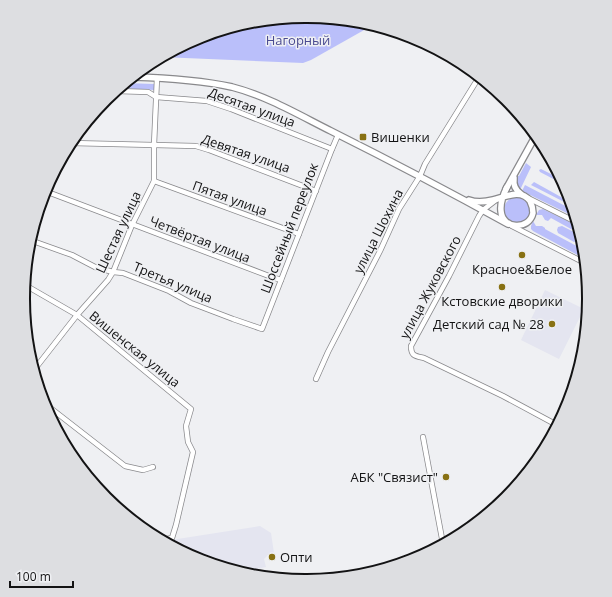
<svg xmlns="http://www.w3.org/2000/svg" width="612" height="597" font-family="'Open Sans',sans-serif">
<style>
.built{fill:#e4e5f0}
.green{fill:#babffa}
.lines{fill:none;stroke-linecap:round;stroke-linejoin:round}
.minor-casing{stroke:#89898c;stroke-width:6}
.major-casing{stroke:#89898c;stroke-width:8}
.minor{stroke:#fff;stroke-width:4.5}
.major{stroke:#fff;stroke-width:5.5}
.poi-dot{fill:#887113;stroke:#eff0f3;stroke-width:1.5}
.labels{text-anchor:middle;dominant-baseline:central;stroke-width:3;stroke-linejoin:round;paint-order:stroke}
.park-label{font-size:13px;fill:#4a4b91;stroke:#eff0f3}
.street-label{font-size:13px;fill:#131314;stroke:#eff0f3}
.poi-label{font-size:13px;fill:#131314;stroke:#eff0f3;text-anchor:start}
.rim{fill:none;stroke:#131314;stroke-width:2}
</style>
<rect width="100%" height="100%" fill="#eff0f3"/>
<g class="built">
<path d="M545,290l39,19 -25,50 -38,-19z"/>
<path d="M260,526l11,7 3,20 -5,1 -5,5 2,8 -9,2 1,7h-7l-53,-17 -27,-14v-5z"/>
</g>
<g class="green">
<path d="M306,16l55,5 12,4 -62,35 -8,3 -142,-6 37,-20 53,-16z"/>
<path d="M125,83l29,1v6l-35,-2z"/>
<path d="M526,163l5,4 -11,23c-4,-4 -5,-10 -2,-14h1z"/>
<path d="M541,169l20,10 2,5 -23,-12 -1,-2z"/>
<path d="M534,182l36,20 2,4 -41,-21z"/>
<path d="M525,185l48,25 2,7 -53,-26z"/>
<circle cx="517" cy="210" r="13"/>
<path d="M543,209l35,17 2,8 -29,-16 -3,3 -3,-1 -3,-5h-6l3,-5z"/>
<path d="M533,221l3,5h6l3,2v1l39,21 1,9 -52,-28 -2,-2v-3z"/>
<path d="M562,226l16,8 1,6 -5,2 -16,-9 -1,-3 1,-3z"/>
</g>
<g class="lines">
<defs>
<g id="minor">
<path d="M116,91l32,1 8,5 51,4 24,8 101,40"/>
<path d="M71,143l125,3 13,4 107,41"/>
<path d="M154,181l145,53"/>
<path d="M45,191l224,85 12,4"/>
<path d="M528,198l48,24"/>
<path d="M496,200l-13,10 -4,6 -30,60 -38,70c0,10 4,10 13,12l79,38 54,29"/>
<path d="M512,226l73,37"/>
<path d="M30,240l42,15 23,12 18,5 10,1 46,18 22,12 42,16 29,10 70,-180 6,-14"/>
<path d="M25,285l52,30 114,94 -5,17 2,16 5,10 -17,73 -4,13 -11,2"/>
<path d="M34,370l43,-55 31,-35 5,-8 19,-47 22,-44v-36l3,-67"/>
<path d="M316,379l12,-27 52,-101 19,-42 21,-33 5,-12 54,-87"/>
<path d="M44,403l81,63 18,4 10,-3"/>
<path d="M423,437l20,107"/>
</g>
<g id="major">
<path d="M133,77c33,1 67,3 99,10 35,9 67,28 99,44 60,30 119,61 177,93"/>
<path d="M514,178c-1,7 1,12 7,16"/>
<path d="M506,189l30,-54"/>
<path d="M469,200c8,3 16,2 24,0 12,-3 28,-12 37,1 2,4 3,8 3,12 -4,18 -31,16 -32,-2 -1,-8 3,-18 6,-24"/>
</g>
</defs>
<use href="#minor" class="minor-casing"/>
<use href="#major" class="major-casing"/>
<use href="#minor" class="minor"/>
<use href="#major" class="major"/>
</g>
<g class="poi-dot">
<rect x="359" y="133" width="8" height="8" rx="2"/>
<circle cx="522" cy="255" r="4"/>
<circle cx="502" cy="287" r="4"/>
<circle cx="552" cy="324" r="4"/>
<circle cx="446" cy="477" r="4"/>
<circle cx="272" cy="557" r="4"/>
</g>
<g class="labels">
<g class="park-label">
<text x="298" y="40">Нагорный</text>
</g>
<g class="street-label">
<text transform="translate(252 107) rotate(20)">Десятая улица</text>
<text transform="translate(246 153) rotate(19)">Девятая улица</text>
<text transform="translate(230 198) rotate(20)">Пятая улица</text>
<text transform="translate(289 228) rotate(-69)">Шоссейный переулок</text>
<text transform="translate(378 231) rotate(-63)">улица Шохина</text>
<text transform="translate(118 232) rotate(-65)">Шестая улица</text>
<text transform="translate(200 239) rotate(21)">Четвёртая улица</text>
<text transform="translate(173 282) rotate(23)">Третья улица</text>
<text transform="translate(430 287) rotate(-62)">улица Жуковского</text>
<text transform="translate(135 349) rotate(39)">Вишенская улица</text>
</g>
<g class="poi-label">
<text x="371" y="137">Вишенки</text>
<text x="522" y="269" text-anchor="middle">Красное&amp;Белое</text>
<text x="502" y="301" text-anchor="middle">Кстовские дворики</text>
<text x="544" y="324" text-anchor="end">Детский сад № 28</text>
<text x="438" y="477" text-anchor="end">АБК "Связист"</text>
<text x="280" y="557">Опти</text>
</g>
</g>
<path d="M0 0H612V597H0ZM305 23H307A275 275 0 0 1 582 298V299A275 275 0 0 1 307 574H305A275 275 0 0 1 30 299V298A275 275 0 0 1 305 23Z" fill="#dddee1" fill-rule="evenodd"/>
<path class="rim" d="M305 23H307A275 275 0 0 1 582 298V299A275 275 0 0 1 307 574H305A275 275 0 0 1 30 299V298A275 275 0 0 1 305 23Z"/>
<path d="M10 581v6h63v-6" fill="none" stroke="#131314" stroke-width="2"/>
<text x="16" y="581" font-size="12" fill="#131314" stroke="#eff0f3" stroke-width="3" paint-order="stroke">100 m</text>
</svg>
